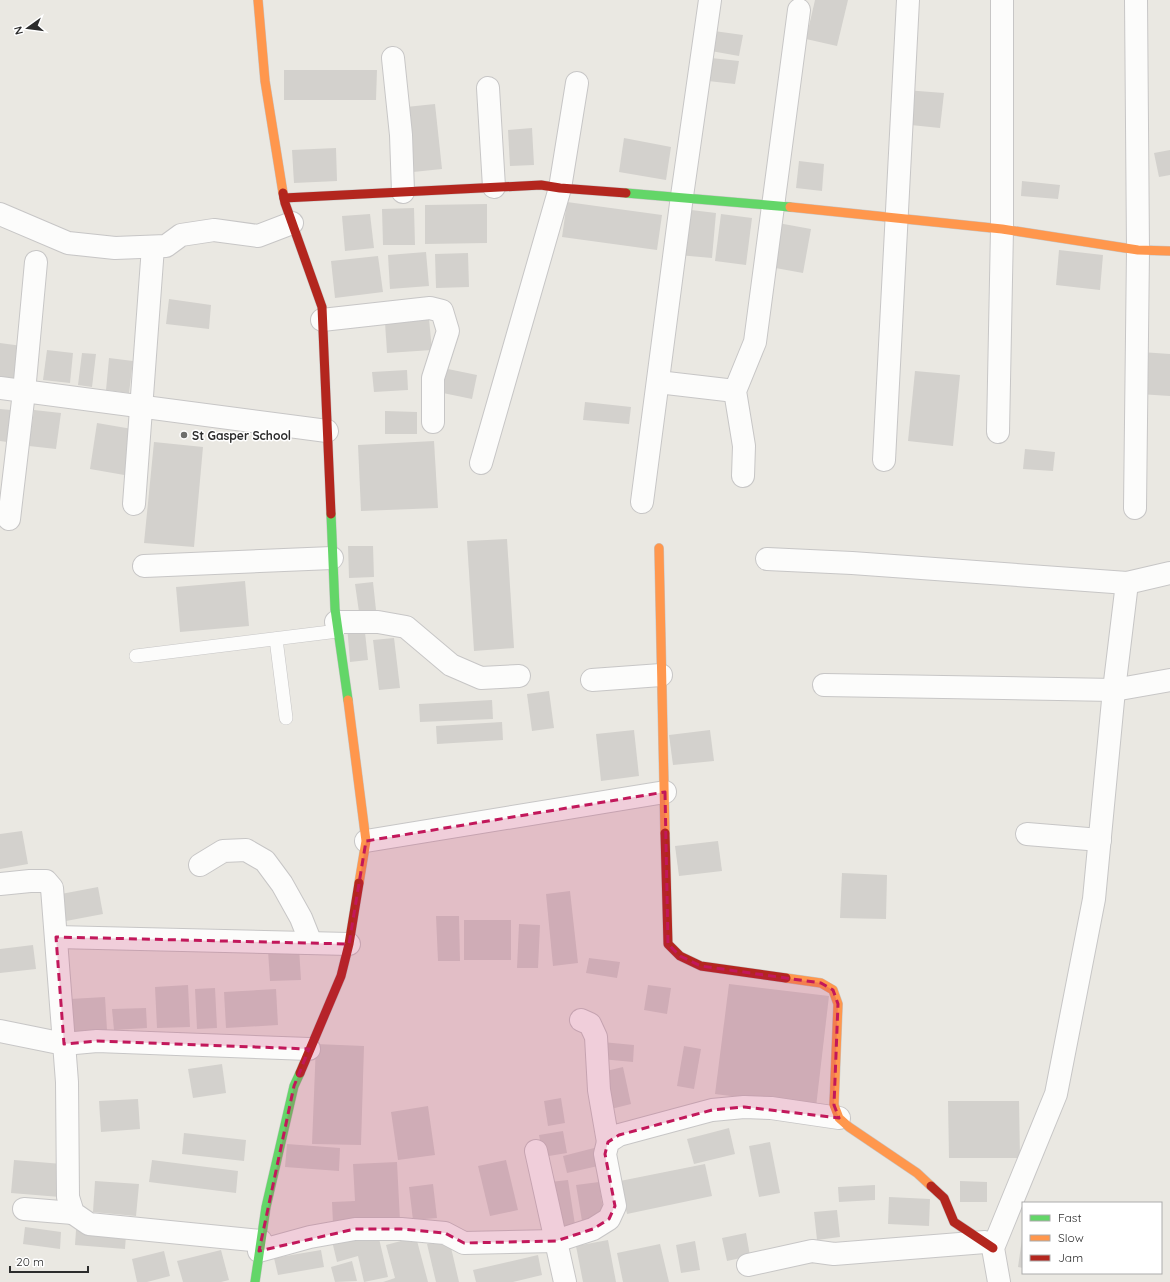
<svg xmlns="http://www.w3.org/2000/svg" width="1170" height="1282" font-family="Quicksand,sans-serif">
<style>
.building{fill:#d3d1cd}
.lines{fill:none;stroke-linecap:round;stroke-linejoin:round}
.lane-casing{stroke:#c7c6c6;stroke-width:14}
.street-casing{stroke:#c7c6c6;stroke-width:24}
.fast-casing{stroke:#c7c6c6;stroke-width:10}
.slow-casing{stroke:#c7c6c6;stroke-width:10}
.jam-casing{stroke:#c7c6c6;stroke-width:10}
.lane{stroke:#fcfcfb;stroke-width:13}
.street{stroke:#fcfcfb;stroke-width:22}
.fast{stroke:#63d668;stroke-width:9}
.slow{stroke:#ff974d;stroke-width:9}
.jam{stroke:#b3261e;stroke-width:9}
.marked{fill:#c2185b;fill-opacity:0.2;stroke:#c2185b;stroke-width:3;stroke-dasharray:8 5;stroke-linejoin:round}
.poi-dot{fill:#6e6e6c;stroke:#fff;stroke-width:1.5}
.labels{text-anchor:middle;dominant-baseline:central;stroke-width:3;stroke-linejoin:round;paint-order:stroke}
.poi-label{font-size:12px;font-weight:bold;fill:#2c2c2c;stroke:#fff;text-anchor:start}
</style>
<rect width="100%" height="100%" fill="#eae8e2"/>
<g class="building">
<path d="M815,0h33l-11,46 -31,-7z"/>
<path d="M714,31l29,4 -4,21 -28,-5z"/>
<path d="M711,58l28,3 -4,23 -27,-3z"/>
<path d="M284,70h93l-1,30h-92z"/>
<path d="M905,90l39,3 -4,35 -39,-4z"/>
<path d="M435,104l7,65 -29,3 -7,-65z"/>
<path d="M532,128l2,37 -24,1 -2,-36z"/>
<path d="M624,138l47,9 -5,33 -47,-8z"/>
<path d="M336,148l1,33 -43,2 -2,-33z"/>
<path d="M1170,150v25l-11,2 -5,-24z"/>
<path d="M799,161l25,3 -2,27 -26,-3z"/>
<path d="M1022,181l38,4 -2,14 -37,-3z"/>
<path d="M567,202l95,13 -5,35 -95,-13z"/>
<path d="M487,204v39l-62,1v-39z"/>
<path d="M414,208l1,37h-32l-1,-36z"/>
<path d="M683,209l33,4 -4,45 -34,-3z"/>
<path d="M370,214l4,34 -29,3 -3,-35z"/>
<path d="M721,214l31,4 -6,47 -31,-4z"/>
<path d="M778,223l33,6 -8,44 -33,-6z"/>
<path d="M1059,250l44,5 -3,35 -44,-5z"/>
<path d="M426,252l3,34 -39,3 -2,-34z"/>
<path d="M468,253l1,34 -33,1 -1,-34z"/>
<path d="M378,256l5,36 -48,6 -4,-37z"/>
<path d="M169,299l42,6 -2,24 -43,-5z"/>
<path d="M429,319l3,31 -45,3 -2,-31z"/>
<path d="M0,343l22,3 -4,33 -18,-2z"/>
<path d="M47,350l26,3 -3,30 -27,-3z"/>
<path d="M1141,352l29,2v42l-31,-2z"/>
<path d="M82,353l14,1 -4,33 -14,-2z"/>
<path d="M109,358l24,3 -4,32 -23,-3z"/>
<path d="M443,368l34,7 -5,24 -34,-7z"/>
<path d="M407,370l1,20 -34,2 -2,-20z"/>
<path d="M915,371l45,4 -7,71 -45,-5z"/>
<path d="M585,402l46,5 -2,17 -46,-4z"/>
<path d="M0,409l11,1 -4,32 -7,-1z"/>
<path d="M34,410l27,3 -5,36 -27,-3z"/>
<path d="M385,411l32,1v22h-32z"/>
<path d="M97,423l41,7 -8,46 -40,-7z"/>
<path d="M434,441l4,67 -77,3 -3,-66z"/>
<path d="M154,442l49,5 -9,100 -50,-4z"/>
<path d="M1025,449l30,3 -2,19 -30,-2z"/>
<path d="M507,539l7,109 -40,3 -7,-110z"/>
<path d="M348,546h25l1,31 -25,1z"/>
<path d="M245,581l4,45 -69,6 -4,-45z"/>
<path d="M373,582l3,28 -17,2 -4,-28z"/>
<path d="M364,623l4,37 -18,2 -3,-37z"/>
<path d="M394,638l6,50 -21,2 -6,-50z"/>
<path d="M549,691l5,37 -22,3 -5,-37z"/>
<path d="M492,700l1,19 -73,3 -1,-18z"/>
<path d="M502,722l1,18 -66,4 -1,-18z"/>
<path d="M634,730l5,46 -38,5 -5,-47z"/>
<path d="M710,730l4,31 -41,4 -4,-30z"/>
<path d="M22,831l6,33 -28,5v-35z"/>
<path d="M718,841l4,30 -43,5 -4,-30z"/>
<path d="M842,873l45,2 -1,44 -46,-1z"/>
<path d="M98,887l5,27 -37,7 -5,-27z"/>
<path d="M570,891l8,72 -25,3 -7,-72z"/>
<path d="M436,916h23l1,45h-22z"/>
<rect x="464" y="920" width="47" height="40"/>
<path d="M519,924l21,1 -2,43h-21z"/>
<path d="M33,945l3,24 -36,4v-24z"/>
<path d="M299,948l2,32 -31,1 -2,-31z"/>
<path d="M589,958l31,4 -3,16 -31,-5z"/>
<path d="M729,984l100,12 -13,111 -101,-13z"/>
<path d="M188,985l2,42 -33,1 -2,-41z"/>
<path d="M648,985l23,3 -4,26 -23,-4z"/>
<path d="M215,988l2,40 -20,1 -2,-40z"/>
<path d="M276,989l2,36 -52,3 -2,-36z"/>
<path d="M105,997l2,33 -35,2 -2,-33z"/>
<path d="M146,1008l1,20 -33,2 -2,-21z"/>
<path d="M602,1042l32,3 -1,17 -32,-3z"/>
<path d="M316,1044l48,2 -3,99 -49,-1z"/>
<path d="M684,1046l17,3 -7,40 -17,-3z"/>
<path d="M222,1064l4,29 -33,5 -5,-29z"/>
<path d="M623,1067l8,37 -20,5 -9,-37z"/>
<path d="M561,1098l4,25 -17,3 -4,-25z"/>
<path d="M138,1099l2,30 -39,3 -2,-31z"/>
<path d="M948,1101h71l1,57h-71z"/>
<path d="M428,1106l7,49 -37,5 -7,-48z"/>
<path d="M729,1128l6,26 -41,10 -7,-25z"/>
<path d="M563,1131l4,22 -24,4 -4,-22z"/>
<path d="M184,1133l62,7 -2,21 -62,-7z"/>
<path d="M770,1142l10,51 -21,4 -10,-51z"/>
<path d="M287,1144l53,4 -1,23 -54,-4z"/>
<path d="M594,1148l4,18 -31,7 -4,-17z"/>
<path d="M14,1160l48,4 -2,33 -49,-4z"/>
<path d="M152,1160l86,11 -2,22 -87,-11z"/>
<path d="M506,1160l12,50 -28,6 -12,-50z"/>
<path d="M397,1162l3,59 -67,3 -1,-22 23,-1 -2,-37z"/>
<path d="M705,1164l7,32 -85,18 -7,-33z"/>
<path d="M568,1180l8,51 -17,3 -9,-52z"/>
<path d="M95,1181l44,3 -3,32 -43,-4z"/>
<path d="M960,1181l27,1v20h-27z"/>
<path d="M599,1182l5,35 -22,4 -6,-36z"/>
<path d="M433,1184l4,34 -24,2 -4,-33z"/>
<path d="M875,1185v15l-36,2 -1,-15z"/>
<path d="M889,1197l41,2 -1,27 -41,-2z"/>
<path d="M837,1210l3,27 -23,3 -3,-28z"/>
<path d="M25,1227l36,5 -1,17 -37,-5z"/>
<path d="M76,1230l50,5 -1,14 -50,-4z"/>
<path d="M377,1230l11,47 -24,5 -6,-26 -21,6 -5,-21z"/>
<path d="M746,1233l4,23 -23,5 -5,-23z"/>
<path d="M416,1237l12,45h-45l12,-4 -9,-33z"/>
<path d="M449,1239l10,43h-23l-9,-38z"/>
<path d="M1022,1239h1v29l-5,-1z"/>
<path d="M608,1240l8,42h-33l-7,-36z"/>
<path d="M695,1241l5,29 -19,3 -5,-28z"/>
<path d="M660,1244l9,38h-46l-6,-29z"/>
<path d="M221,1250l8,30 -8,2h-38l-6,-21z"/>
<path d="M321,1250l3,17 -46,8 -4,-17z"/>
<path d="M164,1251l6,25 -23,6h-10l-5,-23z"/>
<path d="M538,1255l4,20 -29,7h-37l-3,-12z"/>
<path d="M352,1261l5,20 -22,1 -4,-15z"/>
</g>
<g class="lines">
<defs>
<g id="lane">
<path d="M276,639l10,79"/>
<path d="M136,656l202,-25"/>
</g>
<g id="street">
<path d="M393,58l8,77 2,57"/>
<path d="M488,88l6,99"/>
<path d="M0,214l68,29 47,5 51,-2 15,-11 33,-5 44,6 34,-13"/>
<path d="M322,320l108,-12 12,3 6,20 -15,47v44"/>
<path d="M658,382l77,9"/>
<path d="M0,388l327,43"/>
<path d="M998,432l4,-203v-229"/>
<path d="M884,460l24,-460"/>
<path d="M481,463l79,-275 17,-105"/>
<path d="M743,476l1,-30 -9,-55 20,-49 44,-332"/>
<path d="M642,502l40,-306 28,-196"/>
<path d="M134,504l19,-257"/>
<path d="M1135,508l3,-258 -2,-250"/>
<path d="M9,519l15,-127 12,-130"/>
<path d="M767,559l85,4 275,20 43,-10"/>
<path d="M144,566l188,-8"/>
<path d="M336,622h42l28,5 45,38 30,13 38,-2"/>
<path d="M592,680l69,-5"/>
<path d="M824,685l290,5 56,-10"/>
<path d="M1027,834l73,6"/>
<path d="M366,841l299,-49"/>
<path d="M200,865l23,-14 23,-1 19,11 17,23 19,34 10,25"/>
<path d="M0,884l30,-3h16l6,7 15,194 1,115 5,16 16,11 172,17"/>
<path d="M56,937l293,7"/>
<path d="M581,1020l9,4 6,13 3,53 9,52"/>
<path d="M0,1031l64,13 33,-3 212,8"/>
<path d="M536,1151l29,131"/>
<path d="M24,1209l49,4"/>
<path d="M259,1251l51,-14 45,-8h46l44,4 19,10 92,-2 37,-12 16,-10 6,-13 -10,-52 3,-12 11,-7 93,-25 32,-3 27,1 68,10"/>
<path d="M748,1265l64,-14 22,3 151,-12"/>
<path d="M999,1282l-6,-34 63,-154 38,-195 20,-209 13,-107"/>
</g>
<g id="fast">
<path d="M626,193l164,14"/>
<path d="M331,514l4,95 13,91"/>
<path d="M255,1282l11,-75 28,-121 6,-13"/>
</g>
<g id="slow">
<path d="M258,0l7,81 18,112"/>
<path d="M790,207l212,22 136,21 32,1"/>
<path d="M659,548l6,285"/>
<path d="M348,700l18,141 -7,42"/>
<path d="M786,978l35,5 12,7 5,14 -4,101 5,13 10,9 68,46 14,13"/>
</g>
<g id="jam">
<path d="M283,193l2,10 37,104 9,207"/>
<path d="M284,198l257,-13 19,3 66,5"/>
<path d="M665,833l3,111 12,12 21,10 85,12"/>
<path d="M300,1073l41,-97 8,-32 10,-61"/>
<path d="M931,1186l13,12 10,24 39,26"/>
</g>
</defs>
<use href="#lane" class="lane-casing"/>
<use href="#street" class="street-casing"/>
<use href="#fast" class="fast-casing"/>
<use href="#slow" class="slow-casing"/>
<use href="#jam" class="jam-casing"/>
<use href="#lane" class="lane"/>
<use href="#street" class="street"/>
<use href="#fast" class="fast"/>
<use href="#slow" class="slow"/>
<use href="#jam" class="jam"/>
</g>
<path class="marked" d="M665,792l3,152 12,12 21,10 120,17 12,7 5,14 -4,101 5,13 -95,-11 -32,3 -93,25 -11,7 -3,12 10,52 -6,13 -16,10 -37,12 -92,2 -19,-10 -44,-4h-46l-96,22 35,-165 15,-37 -212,-8 -33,3 -8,-107 293,7 17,-103z"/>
<circle class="poi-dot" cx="184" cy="435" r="4"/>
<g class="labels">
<g class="poi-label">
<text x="192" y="435">St Gasper School</text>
</g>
</g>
<rect x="1022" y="1202" width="140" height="72" fill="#ffffff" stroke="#ababab"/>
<rect x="1030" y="1215" width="20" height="6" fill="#63d668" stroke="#ababab"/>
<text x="1058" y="1222" font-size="12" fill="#2c2c2c">Fast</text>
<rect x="1030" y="1235" width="20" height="6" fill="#ff974d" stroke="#ababab"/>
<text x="1058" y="1242" font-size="12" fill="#2c2c2c">Slow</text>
<rect x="1030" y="1255" width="20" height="6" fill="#b3261e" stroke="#ababab"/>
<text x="1058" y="1262" font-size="12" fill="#2c2c2c">Jam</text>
<g transform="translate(28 28) rotate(256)" stroke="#ffffff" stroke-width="3" paint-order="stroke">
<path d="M0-3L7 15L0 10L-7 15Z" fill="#2c2c2c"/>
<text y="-6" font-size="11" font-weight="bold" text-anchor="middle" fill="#2c2c2c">N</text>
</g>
<path d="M10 1266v6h78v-6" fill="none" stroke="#2c2c2c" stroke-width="2"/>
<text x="16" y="1266" font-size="12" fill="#2c2c2c" stroke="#ffffff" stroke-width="3" paint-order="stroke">20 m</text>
</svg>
